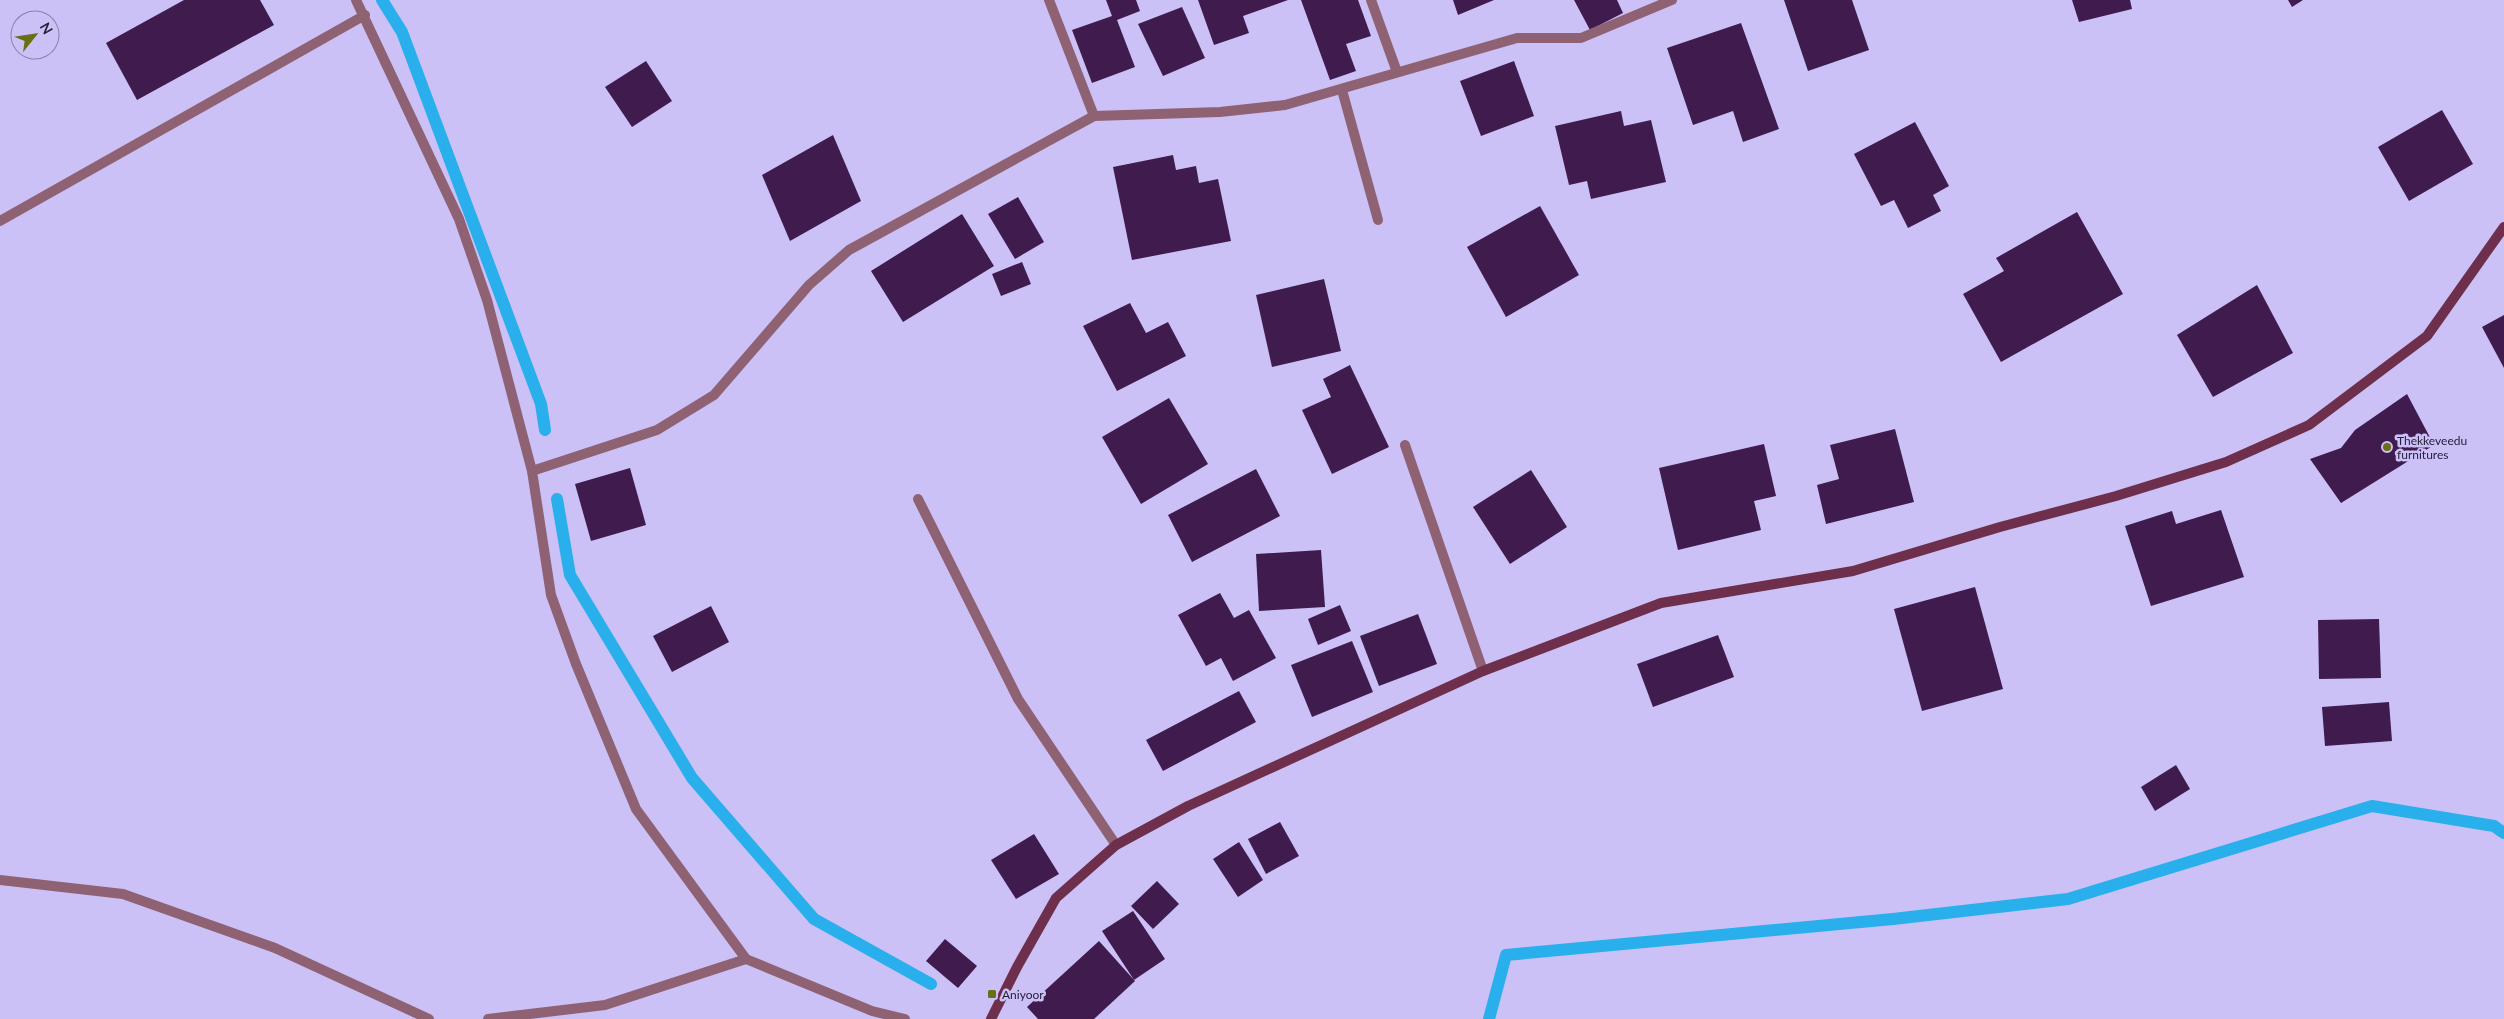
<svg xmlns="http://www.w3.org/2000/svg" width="2504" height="1019" font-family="Lato,sans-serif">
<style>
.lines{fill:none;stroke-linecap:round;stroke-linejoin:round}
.stream{stroke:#29afec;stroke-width:12}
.building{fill:#3f1b4e}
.minor{stroke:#8f6273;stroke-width:10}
.tertiary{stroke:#8f6273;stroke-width:10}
.secondary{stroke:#6d2f4b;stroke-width:10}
.poi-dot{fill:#686f16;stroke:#ccc1f7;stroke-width:2}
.labels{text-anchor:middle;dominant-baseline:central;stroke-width:5;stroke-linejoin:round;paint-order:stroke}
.poi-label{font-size:12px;fill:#27213b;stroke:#ccc1f7;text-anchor:start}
</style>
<rect width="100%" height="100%" fill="#ccc1f7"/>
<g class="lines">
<g class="stream">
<path d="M382,0l20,32 139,372 4,26"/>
<path d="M557,499l13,76 122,203 122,141 117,65"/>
<path d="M1489,1019l17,-64 387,-36 175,-20 304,-93 122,20 10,7"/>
</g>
</g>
<g class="building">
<path d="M184,0h76l14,25 -137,75 -31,-57z"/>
<path d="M1106,0h30l4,11 -23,9 18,47 -43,16 -20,-53 40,-14z"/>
<path d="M1198,0h90l-45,16 6,17 -35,12z"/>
<path d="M1301,0h57l13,36 -25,8 10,27 -26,9z"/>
<path d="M1453,0h41l-36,15z"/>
<path d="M1574,0h43l6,13 -33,17z"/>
<path d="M1784,0h68l17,50 -61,21z"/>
<path d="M2072,0h58l2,9 -53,13z"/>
<path d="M2288,0h15l-11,7z"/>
<path d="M1182,7l23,51 -42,18 -25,-52z"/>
<path d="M1741,23l38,106 -36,13 -10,-31 -40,14 -26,-77z"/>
<path d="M646,61l26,40 -40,26 -27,-40z"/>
<path d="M1514,61l20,55 -53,20 -21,-55z"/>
<path d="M2442,110l31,54 -64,37 -31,-54z"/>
<path d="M1621,111l3,15 27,-6 15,62 -75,17 -4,-18 -18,4 -14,-59z"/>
<path d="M1915,122l34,64 -16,9 8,16 -33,17 -14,-28 -13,6 -27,-52z"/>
<path d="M833,135l28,66 -71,40 -28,-66z"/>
<path d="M1173,155l3,15 20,-4 3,17 19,-4 13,62 -99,19 -19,-93z"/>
<path d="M1018,197l26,45 -29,17 -27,-45z"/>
<path d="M1540,206l39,69 -73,42 -39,-70z"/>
<path d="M2077,212l46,82 -122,68 -38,-68 41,-23 -8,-13z"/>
<path d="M962,214l32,52 -91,56 -32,-51z"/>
<path d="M1022,262l9,22 -30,12 -9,-22z"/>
<path d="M1324,279l17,72 -69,16 -16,-72z"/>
<path d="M2257,285l36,68 -80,44 -36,-62z"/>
<path d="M1130,303l16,30 22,-11 18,34 -69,35 -34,-65z"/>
<path d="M2504,315v53l-22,-41z"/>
<path d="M1350,365l39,82 -57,27 -30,-64 29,-13 -8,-18z"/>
<path d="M2407,394l27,51 -93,58 -31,-44 31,-11 14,-18z"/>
<path d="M1169,398l39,66 -67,40 -39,-67z"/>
<path d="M1895,429l19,73 -88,22 -9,-39 22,-6 -9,-34z"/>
<path d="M1764,444l12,52 -22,5 7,29 -83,20 -19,-82z"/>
<path d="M630,468l16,57 -55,16 -16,-57z"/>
<path d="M1256,469l24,47 -88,46 -24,-47z"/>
<path d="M1531,470l36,57 -57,37 -37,-57z"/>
<path d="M2221,510l23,67 -93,29 -26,-80 47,-15 4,13z"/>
<path d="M1321,550l4,57 -66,4 -3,-57z"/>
<path d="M1975,587l28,102 -81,22 -28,-102z"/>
<path d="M1220,593l14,25 15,-8 27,48 -43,23 -12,-23 -15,8 -28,-51z"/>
<path d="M1340,605l11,26 -33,14 -10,-26z"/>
<path d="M711,606l18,36 -57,30 -19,-36z"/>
<path d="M1418,614l19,50 -58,22 -19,-50z"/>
<path d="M2379,619l2,59 -62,1 -1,-59z"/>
<path d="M1718,635l16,42 -81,30 -16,-43z"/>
<path d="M1352,641l21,51 -61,25 -21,-52z"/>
<path d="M1239,691l17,31 -93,49 -17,-31z"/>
<path d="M2389,702l3,39 -67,5 -3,-39z"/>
<path d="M2176,765l14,24 -35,22 -14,-24z"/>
<path d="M1280,822l19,34 -33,18 -18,-35z"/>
<path d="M1034,834l25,40 -43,25 -25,-39z"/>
<path d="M1239,842l24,38 -25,17 -25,-38z"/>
<path d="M1157,881l22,23 -26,25 -22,-23z"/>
<path d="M1133,911l32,48 -31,21 -32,-49z"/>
<path d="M945,939l32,27 -19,22 -32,-27z"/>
<path d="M1099,941l36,40 -41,38h-56l-11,-12z"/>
</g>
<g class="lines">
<g class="minor">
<path d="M1049,0l45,116"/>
<path d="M1371,0l26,72"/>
<path d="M1342,90l36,130"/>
<path d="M0,221l365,-206"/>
<path d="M1405,445l78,226"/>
<path d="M532,471l125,-41 57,-35 95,-110 40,-35 245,-134 126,-4 65,-7 232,-67h64l91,-38"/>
<path d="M918,499l100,200 98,146"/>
<path d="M0,880l123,14 152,54 154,71"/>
<path d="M488,1019l117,-14 141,-46"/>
</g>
<path class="tertiary" d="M356,0l103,219 28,81 45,171 19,124 25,69 60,145 110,150 126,52 33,8"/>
<path class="secondary" d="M991,1019l26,-52 39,-69 60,-53 72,-39 295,-135 178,-68 192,-32 147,-44 116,-31 110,-34 83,-37 118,-89 77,-109"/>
</g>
<g class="poi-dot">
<circle cx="2387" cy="447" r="5"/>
<rect x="987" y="989" width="10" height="10" rx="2.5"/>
</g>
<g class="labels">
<g class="poi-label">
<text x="2397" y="440">Thekkeveedu<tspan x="2397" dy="14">furnitures</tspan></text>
<text x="1002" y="994">Aniyoor</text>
</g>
</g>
<g transform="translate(35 35) rotate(60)"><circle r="24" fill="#ccc1f7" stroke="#8a81ac"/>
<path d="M0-4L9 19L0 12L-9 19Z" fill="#686f16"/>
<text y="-8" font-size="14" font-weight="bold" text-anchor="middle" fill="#27213b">N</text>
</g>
</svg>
